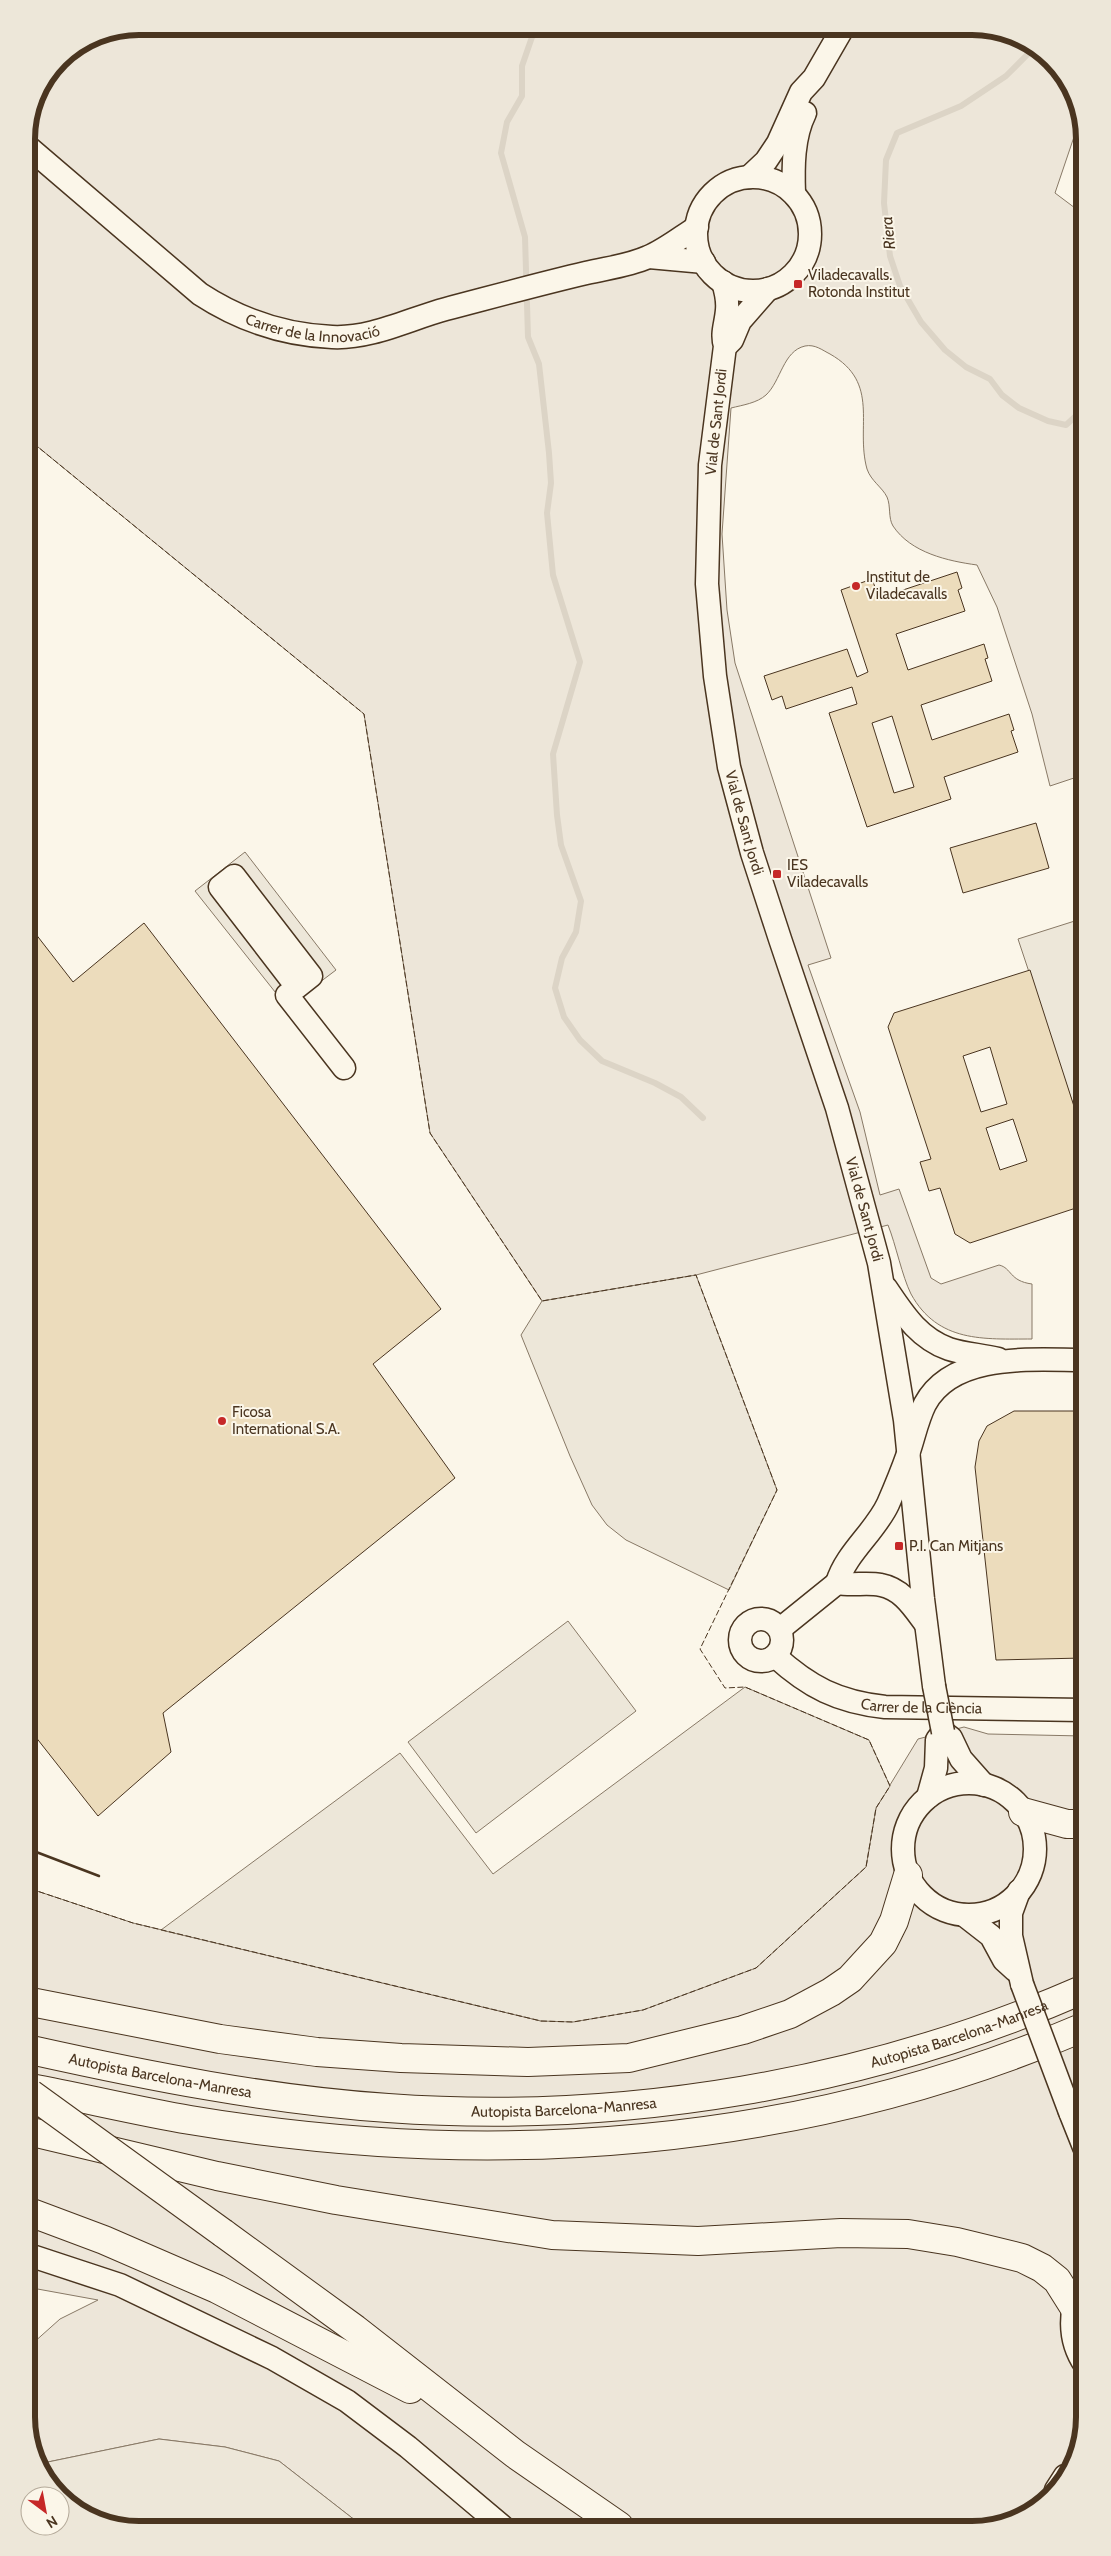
<svg xmlns="http://www.w3.org/2000/svg" width="1111" height="2556" font-family="Cabin,sans-serif">
<style>
.green{fill:#ede6d9;stroke:#887966}
.parking{fill:#ede7d9;stroke:#887966}
.lines{fill:none;stroke-linecap:round;stroke-linejoin:round}
.stream{stroke:#dcd4c6;stroke-width:6}
.building{fill:#ecdcbc;stroke:#4a3520;fill-rule:evenodd}
.minor-casing{stroke:#4a3520;stroke-width:25}
.major-casing{stroke:#4a3520;stroke-width:30}
.highway-casing{stroke:#4a3520;stroke-width:30}
.minor{stroke:#fbf6e9;stroke-width:22}
.major{stroke:#fbf6e9;stroke-width:28}
.highway{stroke:#fbf6e9;stroke-width:28}
.minor-bridge-casing{stroke:#4a3520;stroke-width:25;stroke-linecap:butt}
.major-bridge-casing{stroke:#4a3520;stroke-width:30;stroke-linecap:butt}
.minor-bridge{stroke:#fbf6e9;stroke-width:22}
.major-bridge{stroke:#fbf6e9;stroke-width:28}
.fence{stroke:#4a3520;stroke-width:1;stroke-dasharray:6 2.5;stroke-linecap:butt}
.wall{stroke:#4a3520;stroke-width:2.5}
.poi-dot{fill:#c62828;stroke:#fbf6e9;stroke-width:2}
.labels{text-anchor:middle;dominant-baseline:central;stroke-width:4;stroke-linejoin:round;paint-order:stroke}
.poi-label{font-size:15px;fill:#4a3520;stroke:#fbf6e9;text-anchor:start}
.street-label{font-size:15px;fill:#4a3520;stroke:#fbf6e9}
.water-label{font-size:16px;font-style:italic;fill:#4a3520;stroke:#fbf6e9}
.rim{fill:none;stroke:#4a3520;stroke-width:6}
</style>
<rect width="100%" height="100%" fill="#fbf6e9"/>
<g class="green">
<path d="M139,26l841,1 60,22 39,54v19l-24,71 24,18 1,565 -30,10 -18,-72 -35,-107 -20,-42c-29,-4 -66,-12 -84,-39 -5,-8 -2,-20 -6,-29 -5,-10 -16,-16 -20,-28 -12,-43 14,-86 -37,-115 -8,-4 -15,-10 -25,-8 -22,5 -24,35 -39,49 -9,8 -23,10 -35,13l-9,126 5,76 8,53 96,295 -23,7 52,147 20,83 19,-6 32,89 10,6 58,-19c13,3 10,16 33,19v55c-48,0 -94,4 -121,-45 -9,-18 -15,-49 -23,-69l-192,50 -154,26 -112,-168 -66,-419 -337,-276 -1,-306 9,-36 25,-37 36,-24z"/>
<path d="M964,1727l24,7 95,2 2,681 -23,68 -54,39 -643,4 -86,-67 -54,-14 -66,-8 -116,24v5l-11,-15v-109l28,-25 38,-19 -66,-12 -1,-399 102,34 408,98 215,-53 110,-101 10,-59 42,-69z"/>
</g>
<g class="parking">
<path d="M245,852l91,118 -49,37 -92,-116z"/>
<path d="M1081,919v209l-63,-189z"/>
<path d="M696,1275l81,215 -48,100 -103,-50 -19,-15 -15,-20 -22,-49 -49,-121 21,-34z"/>
<path d="M568,1621l68,90 -160,122 -68,-91z"/>
<path d="M745,1687l124,53 21,46 -14,22 -10,59 -110,101 -113,42 -70,12 -32,-1 -380,-91 239,-177 93,121z"/>
<path d="M159,2439l66,8 54,14 86,67 -164,1 -29,-5 -18,5h-23l-60,-22 -28,-39v-5z"/>
</g>
<g class="lines">
<g class="stream">
<path d="M544,26l-12,11 -10,29v30l-15,26 -6,31 24,84 3,100 11,27 10,89 2,30 -4,30 6,62 27,87 -27,92 4,61 4,30 20,56 -5,31 -14,26 -7,30 9,29 16,23 22,21 53,22 26,14 22,21"/>
<path d="M1035,47l-29,29 -45,30 -64,27 -11,27 -2,43 6,53 10,30 21,36 24,28 21,17 24,12 12,16 17,13 29,13 18,4 13,-12"/>
</g>
</g>
<g class="building">
<path d="M957,572l5,16 -4,2 7,21 -69,23 12,36 76,-26 4,14 -3,1 7,22 -71,24 11,35 77,-26 5,16 -3,1 7,21 -74,25 7,22 -84,28 -38,-114 28,-9 -5,-17 -66,22 -4,-13 -10,4 -8,-24 83,-27 10,28 11,-5 -27,-82 31,-11 7,19zM892,716l22,71 -20,6 -22,-70z"/>
<path d="M1036,823l13,45 -86,25 -13,-45z"/>
<path d="M144,923l297,386 -68,55 82,114 -292,235 8,39 -73,64 -67,-85 -3,-807 45,58z"/>
<path d="M1030,970l51,158 1,78 -112,37 -15,-9 -15,-46 -11,3 -9,-29 11,-3 -43,-132 6,-14zM990,1047l17,57 -26,8 -18,-56zM1013,1119l14,42 -27,9 -14,-42z"/>
<path d="M1014,1411h68l1,247 -87,2 -21,-193 4,-26 8,-15z"/>
</g>
<g class="lines">
<defs>
<g id="minor">
<path id="s1" d="M27,146l173,148c40,26 84,41 132,43 39,2 77,-18 114,-28 46,-12 93,-25 140,-36 21,-5 42,-7 62,-16 17,-7 33,-20 49,-30"/>
<path d="M749,177l17,-16 12,-18 23,-51 13,-14 30,-52"/>
<circle cx="753" cy="234" r="57"/>
<path d="M794,194c-1,-27 -1,-57 11,-81"/>
<path d="M649,257l55,5"/>
<path id="s2" d="M723,282c3,10 5,18 4,28 -1,14 -6,23 -2,36l-15,119 -3,119 8,92 14,91 23,86 28,86 57,169 42,155 26,157 18,179 11,87"/>
<path d="M728,344l4,-4 8,-19 28,-32"/>
<path d="M297,987l-77,-100 14,-11 77,100 -24,19 57,73"/>
<path d="M886,1288c17,25 32,50 63,61 15,5 33,6 49,10"/>
<path d="M837,1583c9,-30 38,-51 51,-79 7,-16 14,-33 20,-50 6,-17 9,-34 17,-50 28,-52 108,-44 157,-44"/>
<path d="M837,1583c15,3 30,-1 44,2 21,4 32,22 44,38"/>
<circle cx="761" cy="1640" r="21"/>
<path d="M780,1629l57,-46"/>
<path id="s3" d="M775,1656c34,31 63,46 110,51l198,3"/>
<circle cx="969" cy="1849" r="66"/>
<path d="M928,1797l8,-29 1,-28 6,-8 8,6 10,21 23,26"/>
<path d="M1019,1891l-8,22v23l11,48"/>
<path d="M964,1915l27,21 13,24 11,10"/>
<path d="M1070,2112l14,35"/>
<path d="M32,2256l88,29 152,73 75,43 61,46 95,80"/>
<path d="M1084,2283c-16,25 -16,57 1,82"/>
<path d="M1056,2490l9,-14"/>
</g>
<g id="major">
<path d="M32,2213l72,27 113,49 193,100"/>
<path d="M223,2233l132,96 160,125 104,72"/>
</g>
<g id="highway">
<path d="M1023,1812l44,12h16"/>
<path d="M31,2002l189,37 97,13 84,6 127,4 101,-4 114,-28 47,-16 41,-22 19,-13 33,-36 11,-22 14,-46"/>
<path id="s4" d="M31,2050c117,26 238,50 357,58 236,17 479,-24 696,-119"/>
<path d="M31,2088c53,10 106,23 159,32 303,51 610,28 894,-93"/>
<path d="M32,2132l185,44 119,24 216,35 146,6 143,-8 67,1 49,8 65,16 20,10 15,12 17,27"/>
</g>
</defs>
<use href="#minor" class="minor-casing"/>
<use href="#major" class="major-casing"/>
<use href="#highway" class="highway-casing"/>
<use href="#minor" class="minor"/>
<use href="#major" class="major"/>
<use href="#highway" class="highway"/>
<defs>
<g id="minor-bridge">
<path d="M934,1686l9,46"/>
<path d="M1022,1984l48,128"/>
</g>
<path id="major-bridge" d="M31,2094l192,139"/>
</defs>
<use href="#minor-bridge" class="minor-bridge-casing"/>
<use href="#major-bridge" class="major-bridge-casing"/>
<use href="#minor-bridge" class="minor-bridge"/>
<use href="#major-bridge" class="major-bridge"/>
<path class="fence" d="M27,438l337,276 66,419 112,168 154,-26 81,215 -77,159 25,39 20,-1 124,53 21,46 -14,22 -10,59 -110,101 -113,42 -70,12 -32,-1 -408,-98 -102,-34"/>
<path class="wall" d="M31,1850l68,26"/>
</g>
<g class="poi-dot">
<rect x="793" y="279" width="10" height="10" rx="2.5"/>
<circle cx="856" cy="586" r="5"/>
<rect x="772" y="869" width="10" height="10" rx="2.5"/>
<circle cx="222" cy="1421" r="5"/>
<rect x="894" y="1541" width="10" height="10" rx="2.5"/>
</g>
<g class="labels">
<g class="poi-label">
<text x="808" y="275">Viladecavalls.<tspan x="808" dy="17">Rotonda Institut</tspan></text>
<text x="866" y="577">Institut de<tspan x="866" dy="17">Viladecavalls</tspan></text>
<text x="787" y="865">IES<tspan x="787" dy="17">Viladecavalls</tspan></text>
<text x="232" y="1412">Ficosa<tspan x="232" dy="17">International S.A.</tspan></text>
<text x="909" y="1546">P.I. Can Mitjans</text>
</g>
<g class="street-label">
<text stroke="none"><textPath href="#s1" startOffset="348">Carrer de la Innovació</textPath></text>
<text transform="translate(716 422) rotate(-84)">Vial de Sant Jordi</text>
<text stroke="none"><textPath href="#s2" startOffset="546">Vial de Sant Jordi</textPath></text>
<text stroke="none"><textPath href="#s2" startOffset="951">Vial de Sant Jordi</textPath></text>
<text stroke="none"><textPath href="#s3" startOffset="160">Carrer de la Ciència</textPath></text>
<text stroke="none"><textPath href="#s4" startOffset="942">Autopista Barcelona-Manresa</textPath></text>
<text stroke="none"><textPath href="#s4" startOffset="132">Autopista Barcelona-Manresa</textPath></text>
<text stroke="none"><textPath href="#s4" startOffset="538">Autopista Barcelona-Manresa</textPath></text>
</g>
<g class="water-label">
<text transform="translate(888 233) rotate(-96)">Riera</text>
</g>
</g>
<path d="M0 0H1111V2556H0ZM139 35H972A104 104 0 0 1 1076 139V2417A104 104 0 0 1 972 2521H139A104 104 0 0 1 35 2417V139A104 104 0 0 1 139 35Z" fill="#ede7d9" fill-rule="evenodd"/>
<path class="rim" d="M139 35H972A104 104 0 0 1 1076 139V2417A104 104 0 0 1 972 2521H139A104 104 0 0 1 35 2417V139A104 104 0 0 1 139 35Z"/>
<g transform="translate(45 2511) rotate(148)"><circle r="24" fill="#fbf6e9" stroke="#b4a999"/>
<path d="M0-4L9 19L0 12L-9 19Z" fill="#c62828"/>
<text y="-8" font-size="14" font-weight="bold" text-anchor="middle" fill="#4a3520">N</text>
</g>
</svg>
